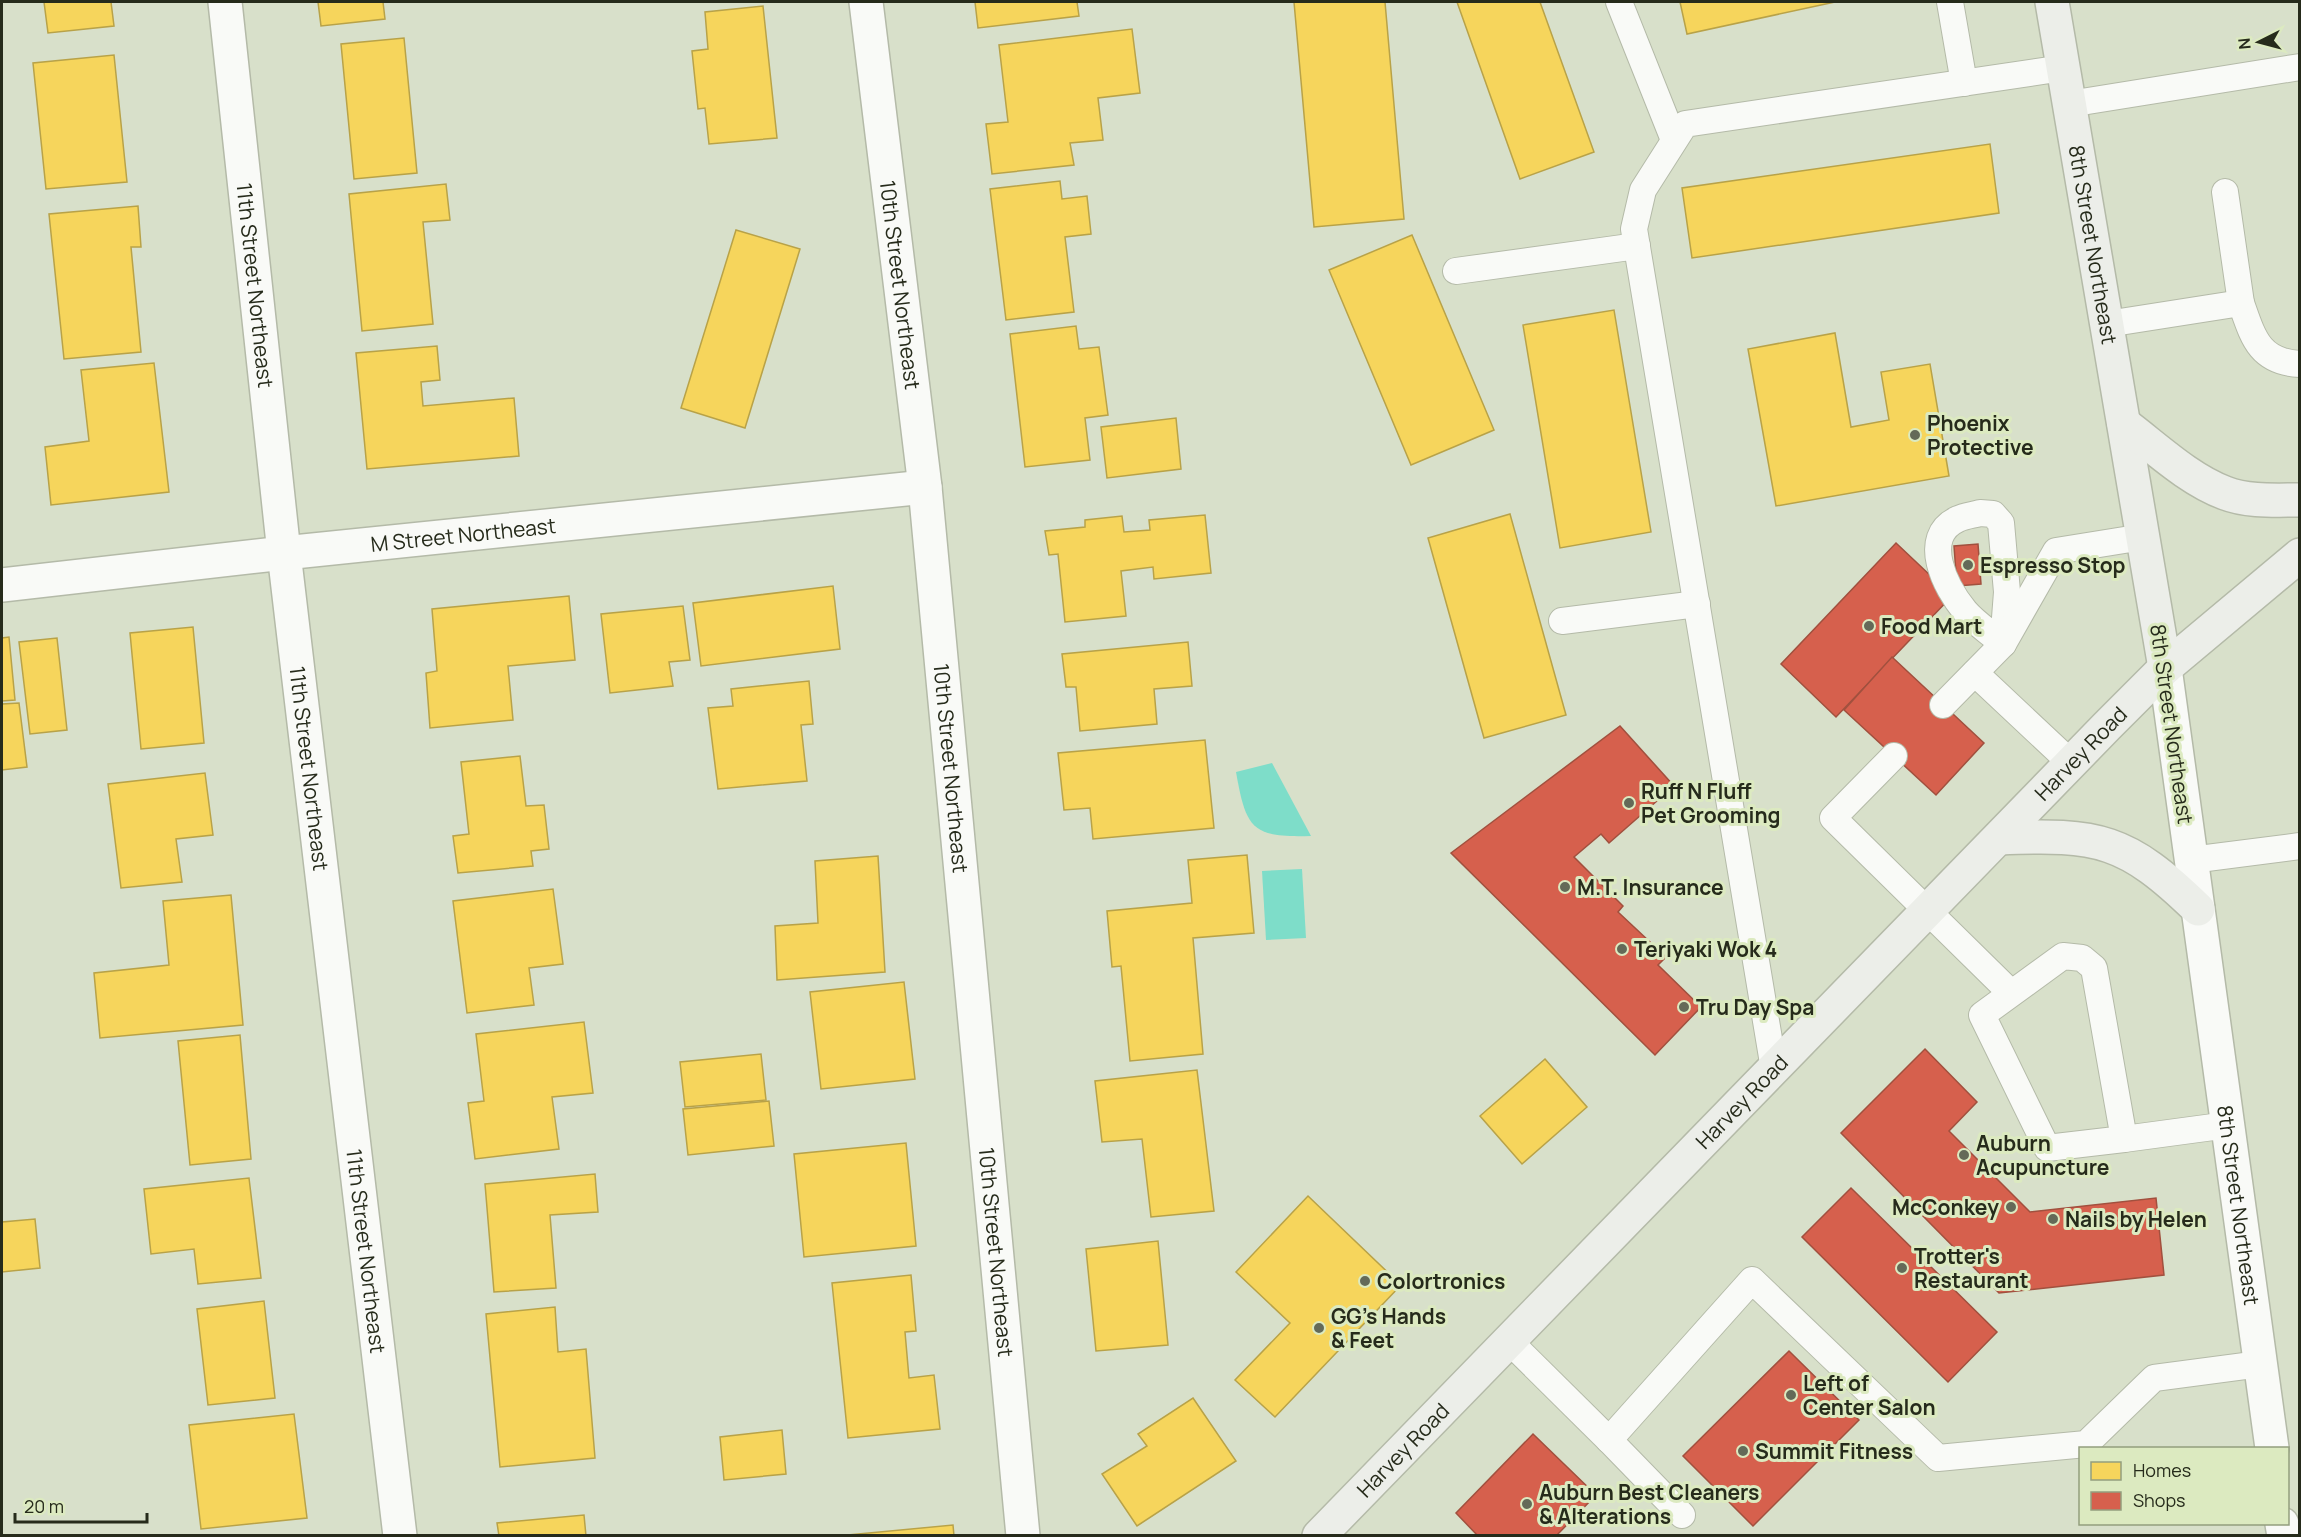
<svg xmlns="http://www.w3.org/2000/svg" width="2301" height="1537" font-family="Manrope,sans-serif">
<style>
.water{fill:#7eddc9}
.homes{fill:#f6d55c;stroke:#b8a248;stroke-width:1.5}
.shops{fill:#d6604d;stroke:#a1503e;stroke-width:1.5}
.lines{fill:none;stroke-linecap:round;stroke-linejoin:round}
.service-casing{stroke:#b4baa8;stroke-width:28}
.minor-casing{stroke:#b4baa8;stroke-width:36}
.tertiary-casing{stroke:#b4baa8;stroke-width:36}
.secondary-casing{stroke:#b4baa8;stroke-width:36}
.service{stroke:#f9faf7;stroke-width:26}
.minor{stroke:#f9faf7;stroke-width:33}
.tertiary{stroke:#f9faf7;stroke-width:33}
.secondary{stroke:#eceee9;stroke-width:33}
.poi-dot{fill:#646a58;stroke:#dceac0;stroke-width:2}
.labels{text-anchor:middle;dominant-baseline:central;stroke-width:6;stroke-linejoin:round;paint-order:stroke}
.street-label{font-size:21px;fill:#262b1b;stroke:#dceac0}
.poi-label{font-size:21px;font-weight:bold;fill:#262b1b;stroke:#dceac0;text-anchor:start}
</style>
<rect width="100%" height="100%" fill="#d8e0ca"/>
<g class="water">
<path d="M1272,763l39,73c-60,2 -65,-8 -75,-64z"/>
<path d="M1302,869l4,69 -40,2 -4,-69z"/>
</g>
<g class="homes">
<path d="M44,2h67l3,24 -66,7z"/>
<path d="M318,2h65l2,17 -64,7z"/>
<path d="M975,2h102l2,14 -101,12z"/>
<path d="M1294,2h91l19,217 -90,8z"/>
<path d="M1457,2h83l54,150 -74,27z"/>
<path d="M1680,2h155l-148,32z"/>
<path d="M763,6l14,132 -68,6 -4,-36 -7,1 -6,-58 16,-2 -3,-37z"/>
<path d="M1132,29l8,64 -42,5 5,42 -33,3 4,22 -82,9 -6,-50 22,-2 -9,-77z"/>
<path d="M404,38l13,135 -63,6 -13,-135z"/>
<path d="M114,55l13,127 -81,7 -13,-126z"/>
<path d="M1990,144l9,69 -307,45 -10,-70z"/>
<path d="M1060,181l2,18 25,-3 4,38 -26,3 9,75 -68,8 -16,-131z"/>
<path d="M446,184l4,36 -27,2 10,102 -71,7 -13,-137z"/>
<path d="M138,206l3,41h-10l10,105 -77,7 -15,-145z"/>
<path d="M736,230l64,19 -55,179 -64,-20z"/>
<path d="M1412,235l82,195 -83,35 -82,-195z"/>
<path d="M1614,310l37,222 -91,16 -37,-223z"/>
<path d="M1076,326l3,23 20,-2 9,68 -23,3 5,42 -65,7 -15,-133z"/>
<path d="M1835,333l16,94 38,-7 -8,-48 49,-8 19,112 -173,30 -28,-157z"/>
<path d="M437,346l3,34 -19,2 2,24 91,-8 5,58 -152,13 -11,-116z"/>
<path d="M154,363l15,129 -118,13 -6,-58 44,-6 -8,-71z"/>
<path d="M1176,418l5,51 -74,9 -6,-51z"/>
<path d="M1510,514l56,201 -82,23 -56,-200z"/>
<path d="M1205,515l6,58 -57,6 -1,-12 -32,4 5,45 -61,6 -7,-68 -9,1 -4,-24 40,-4v-7l37,-4 2,16 26,-2 -1,-10z"/>
<path d="M833,586l7,63 -139,17 -8,-63z"/>
<path d="M569,596l6,64 -67,6 5,54 -83,8 -4,-55 11,-2 -5,-62z"/>
<path d="M683,606l7,54 -21,2 4,24 -63,7 -9,-79z"/>
<path d="M193,627l11,116 -63,6 -11,-116z"/>
<path d="M9,637l6,63 -13,1v-63z"/>
<path d="M57,638l10,92 -37,4 -11,-92z"/>
<path d="M1188,642l4,44 -38,3 3,35 -77,7 -4,-44h-10l-4,-33z"/>
<path d="M809,681l4,43 -12,1 6,56 -89,8 -10,-81 25,-2 -2,-17z"/>
<path d="M19,703l8,64 -25,3v-66z"/>
<path d="M1205,740l9,88 -121,11 -3,-31 -26,2 -6,-57z"/>
<path d="M520,756l6,50 18,-1 5,44 -18,2 2,15 -75,7 -5,-37 16,-2 -8,-72z"/>
<path d="M205,773l8,62 -37,4 6,43 -61,6 -13,-104z"/>
<path d="M1247,855l7,78 -61,5 10,116 -73,7 -9,-95 -9,1 -5,-56 85,-8 -4,-43z"/>
<path d="M878,856l7,116 -108,8 -2,-54 43,-3 -3,-62z"/>
<path d="M553,889l10,75 -34,4 5,37 -67,8 -14,-112z"/>
<path d="M231,895l12,130 -143,13 -6,-65 75,-8 -6,-64z"/>
<path d="M904,982l11,97 -94,10 -11,-97z"/>
<path d="M584,1022l9,71 -41,4 7,52 -84,10 -7,-56 16,-2 -8,-67z"/>
<path d="M240,1035l11,124 -61,6 -12,-124z"/>
<path d="M761,1054l5,46 -81,7 -5,-45z"/>
<path d="M1545,1059l42,48 -65,57 -42,-48z"/>
<path d="M1197,1070l17,141 -63,6 -9,-78 -40,3 -7,-61z"/>
<path d="M769,1101l5,45 -86,9 -5,-46z"/>
<path d="M906,1143l10,103 -112,11 -10,-103z"/>
<path d="M595,1174l3,38 -48,3 6,73 -62,4 -9,-108z"/>
<path d="M249,1178l12,100 -63,6 -4,-35 -43,5 -7,-65z"/>
<path d="M1308,1196l93,89 -126,132 -40,-37 55,-57 -54,-51z"/>
<path d="M35,1219l5,49 -38,4v-50z"/>
<path d="M1158,1241l10,104 -72,6 -10,-102z"/>
<path d="M911,1275l5,56 -11,1 4,46 25,-3 6,54 -92,9 -16,-155z"/>
<path d="M264,1301l11,97 -67,7 -11,-96z"/>
<path d="M555,1307l3,45 28,-3 9,109 -95,9 -14,-153z"/>
<path d="M1193,1398l43,63 -99,65 -35,-52 45,-28 -9,-12z"/>
<path d="M294,1414l13,104 -106,11 -12,-104z"/>
<path d="M782,1430l4,44 -62,6 -4,-43z"/>
<path d="M584,1515l2,21h-87l-2,-13z"/>
<path d="M953,1525l1,11h-117z"/>
</g>
<g class="shops">
<path d="M1896,543l56,53 -116,121 -55,-53z"/>
<path d="M1978,544l3,40 -24,2 -3,-40z"/>
<path d="M1892,657l92,86 -48,52 -92,-85z"/>
<path d="M1620,726l54,60 -65,57 -8,-9 -27,23 49,49 -5,6 48,45 -8,8 43,42 -46,48 -204,-202z"/>
<path d="M1925,1049l52,53 -28,29 81,81 126,-14 8,77 -165,18 -158,-160z"/>
<path d="M1851,1188l146,144 -49,50 -146,-145z"/>
<path d="M1789,1351l70,69 -106,106 -70,-70z"/>
<path d="M1533,1434l63,61 -40,41h-78l-22,-23z"/>
</g>
<g class="lines">
<defs>
<g id="service">
<path d="M1619,2l55,138"/>
<path d="M1950,2l14,81"/>
<path d="M2069,104l231,-37"/>
<path d="M2225,192l16,111"/>
<path d="M1456,271l181,-25"/>
<path d="M2107,324l134,-21c12,34 18,59 59,61"/>
<path d="M1980,513l13,1 8,9 6,69 -4,52c-12,-11 -28,-21 -38,-33 -19,-23 -46,-74 -7,-92 6,-3 15,-4 22,-6z"/>
<path d="M1562,621l135,-17"/>
<path d="M1975,673l97,91"/>
<path d="M1943,705l60,-61 53,-93 87,-14"/>
<path d="M1894,756l-61,62 178,175"/>
<path d="M2191,860l109,-14"/>
<path d="M2063,956l19,2 12,10 30,171 -77,9 -65,-133z"/>
<path d="M1774,1069l-140,-840 9,-39 42,-66 378,-56"/>
<path d="M2124,1139l104,-14"/>
<path d="M1509,1341l100,99"/>
<path d="M1682,1515l-73,-75 143,-160 186,178 148,-14 68,-66 106,-14"/>
</g>
<g id="minor">
<path id="s1" d="M225,2l59,551 116,983"/>
<path id="s2" d="M866,2l59,485 98,1049"/>
<path id="s3" d="M2,585l282,-32 641,-66"/>
</g>
<g id="tertiary">
<path id="s4" d="M2165,668l107,780"/>
<path d="M2282,1524l2,12"/>
</g>
<g id="secondary">
<path id="s5" d="M2052,2l113,666"/>
<path d="M2124,424c32,24 64,55 101,69 23,9 51,7 75,7"/>
<path d="M2000,838c99,-4 126,1 198,71"/>
<path id="s6" d="M1319,1536l788,-810 58,-58 135,-113"/>
</g>
</defs>
<use href="#service" class="service-casing"/>
<use href="#minor" class="minor-casing"/>
<use href="#tertiary" class="tertiary-casing"/>
<use href="#secondary" class="secondary-casing"/>
<use href="#service" class="service"/>
<use href="#minor" class="minor"/>
<use href="#tertiary" class="tertiary"/>
<use href="#secondary" class="secondary"/>
</g>
<g class="poi-dot">
<circle cx="1915" cy="435" r="6"/>
<circle cx="1968" cy="565" r="6"/>
<circle cx="1869" cy="626" r="6"/>
<circle cx="1629" cy="803" r="6"/>
<circle cx="1565" cy="887" r="6"/>
<circle cx="1622" cy="949" r="6"/>
<circle cx="1684" cy="1007" r="6"/>
<circle cx="1964" cy="1155" r="6"/>
<circle cx="2011" cy="1207" r="6"/>
<circle cx="2053" cy="1219" r="6"/>
<circle cx="1902" cy="1268" r="6"/>
<circle cx="1365" cy="1281" r="6"/>
<circle cx="1319" cy="1328" r="6"/>
<circle cx="1791" cy="1395" r="6"/>
<circle cx="1743" cy="1451" r="6"/>
<circle cx="1527" cy="1504" r="6"/>
</g>
<g class="labels">
<g class="street-label">
<text stroke="none"><textPath href="#s5" startOffset="246">8th Street Northeast</textPath></text>
<text stroke="none"><textPath href="#s2" startOffset="285">10th Street Northeast</textPath></text>
<text stroke="none"><textPath href="#s1" startOffset="285">11th Street Northeast</textPath></text>
<text stroke="none"><textPath href="#s3" startOffset="464">M Street Northeast</textPath></text>
<text transform="translate(2172 724) rotate(82)">8th Street Northeast</text>
<text stroke="none"><textPath href="#s6" startOffset="1092">Harvey Road</textPath></text>
<text stroke="none"><textPath href="#s2" startOffset="771">10th Street Northeast</textPath></text>
<text stroke="none"><textPath href="#s1" startOffset="771">11th Street Northeast</textPath></text>
<text stroke="none"><textPath href="#s6" startOffset="606">Harvey Road</textPath></text>
<text stroke="none"><textPath href="#s4" startOffset="542">8th Street Northeast</textPath></text>
<text stroke="none"><textPath href="#s1" startOffset="1257">11th Street Northeast</textPath></text>
<text stroke="none"><textPath href="#s2" startOffset="1257">10th Street Northeast</textPath></text>
<text stroke="none"><textPath href="#s6" startOffset="120">Harvey Road</textPath></text>
</g>
<g class="poi-label">
<text x="1927" y="423">Phoenix<tspan x="1927" dy="24">Protective</tspan></text>
<text x="1980" y="565">Espresso Stop</text>
<text x="1881" y="626">Food Mart</text>
<text x="1641" y="791">Ruff N Fluff<tspan x="1641" dy="24">Pet Grooming</tspan></text>
<text x="1577" y="887">M.T. Insurance</text>
<text x="1634" y="949">Teriyaki Wok 4</text>
<text x="1696" y="1007">Tru Day Spa</text>
<text x="1976" y="1143">Auburn<tspan x="1976" dy="24">Acupuncture</tspan></text>
<text x="1999" y="1207" text-anchor="end">McConkey</text>
<text x="2065" y="1219">Nails by Helen</text>
<text x="1914" y="1256">Trotter's<tspan x="1914" dy="24">Restaurant</tspan></text>
<text x="1377" y="1281">Colortronics</text>
<text x="1331" y="1316">GG's Hands<tspan x="1331" dy="24">&amp; Feet</tspan></text>
<text x="1803" y="1383">Left of<tspan x="1803" dy="24">Center Salon</tspan></text>
<text x="1755" y="1451">Summit Fitness</text>
<text x="1539" y="1492">Auburn Best Cleaners<tspan x="1539" dy="24">&amp; Alterations</tspan></text>
</g>
</g>
<rect width="2301" height="1537" fill="none" stroke="#262b1b" stroke-width="6"/>
<rect x="2079" y="1447" width="210" height="78" fill="#dceac0" stroke="#939e7e" stroke-width="1.5"/>
<rect x="2091" y="1462" width="30" height="18" fill="#f6d55c" stroke="#939e7e" stroke-width="1.5"/>
<text x="2133" y="1477" font-size="18" fill="#262b1b">Homes</text>
<rect x="2091" y="1492" width="30" height="18" fill="#d6604d" stroke="#939e7e" stroke-width="1.5"/>
<text x="2133" y="1507" font-size="18" fill="#262b1b">Shops</text>
<g transform="translate(2259 42) rotate(264)" stroke="#dceac0" stroke-width="4.5" paint-order="stroke">
<path d="M0-4.5L10 22L0 15L-10 22Z" fill="#262b1b"/>
<text y="-9" font-size="16" font-weight="bold" text-anchor="middle" fill="#262b1b">N</text>
</g>
<path d="M15 1513v9h132v-9" fill="none" stroke="#262b1b" stroke-width="3"/>
<text x="24" y="1513" font-size="18" fill="#262b1b" stroke="#dceac0" stroke-width="4.5" paint-order="stroke">20 m</text>
</svg>
